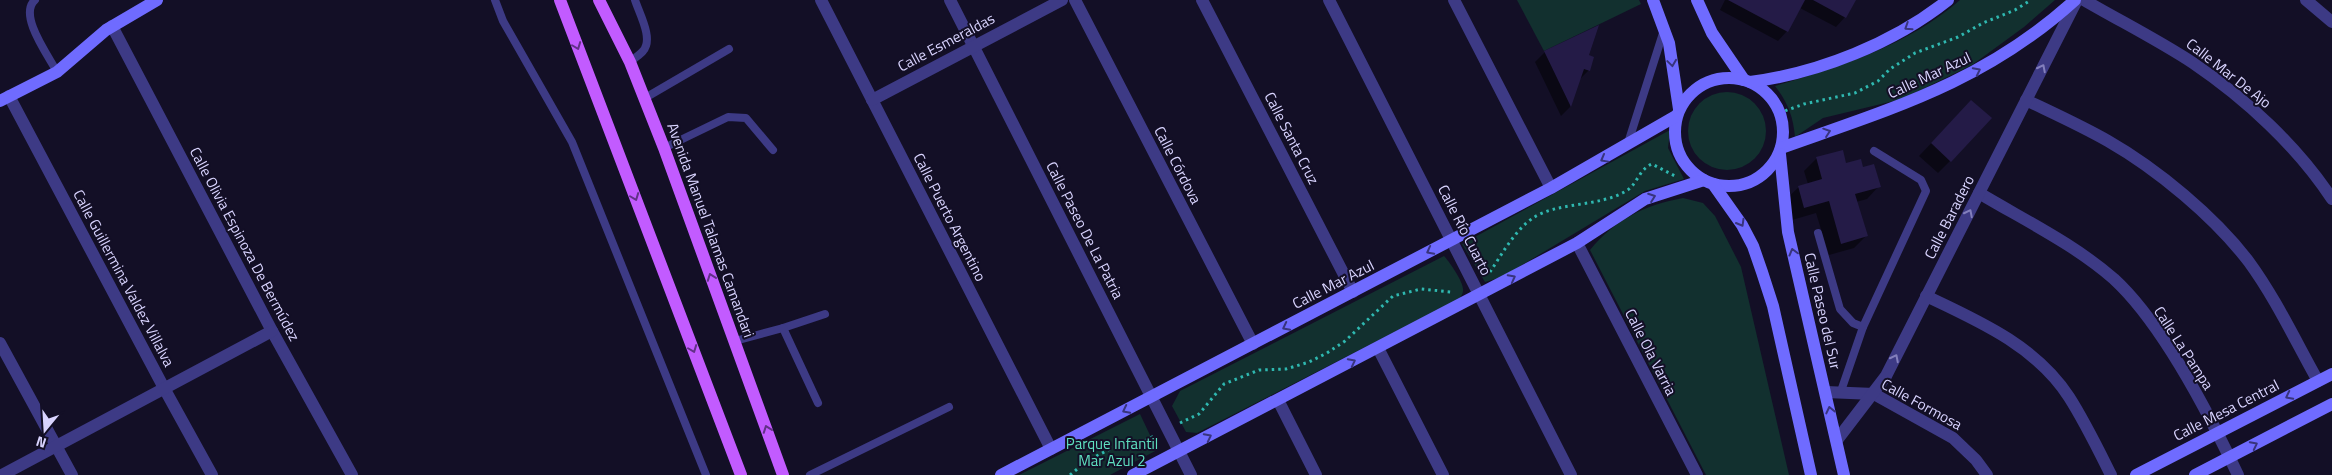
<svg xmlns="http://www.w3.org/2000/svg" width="2332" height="475" font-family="'Titillium Web',sans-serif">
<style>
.green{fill:#12302f}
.shadow{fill:#0007}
.building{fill:#241b47}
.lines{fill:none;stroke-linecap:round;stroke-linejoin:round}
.path{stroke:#2fb8b0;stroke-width:3;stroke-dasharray:2.5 4;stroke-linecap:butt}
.lane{stroke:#3d3a85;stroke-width:8}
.street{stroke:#3d3a85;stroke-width:12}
.secondary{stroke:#6f6bff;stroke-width:12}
.primary{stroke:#c25bff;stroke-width:12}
.oneway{stroke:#38347d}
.oneway2{stroke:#623188}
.oneway3{stroke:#837fbc}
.labels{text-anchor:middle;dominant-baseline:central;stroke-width:4;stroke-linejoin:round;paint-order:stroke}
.street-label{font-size:15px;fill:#d9d4ff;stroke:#130f26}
.park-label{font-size:15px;fill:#5fe0c0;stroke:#130f26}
</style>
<rect width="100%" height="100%" fill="#130f26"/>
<g class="green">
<path d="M1517,0h122l2,4 -97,47z"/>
<path d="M1960,0h95l-31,27 -52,38 -70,34 -79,19 -28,19c-2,-21 -7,-34 -20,-51 66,-20 132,-40 185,-86z"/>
<circle cx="1727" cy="131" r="39"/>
<path d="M1670,130l-2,18 16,31 -39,12 -143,86 -17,5 -23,-38z"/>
<path d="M1683,198l20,5 12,13 26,51 48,208h-83l-116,-225c24,-30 55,-45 93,-52z"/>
<path d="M1444,256c5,5 21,28 19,35 0,3 -2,5 -4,8l-262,134 -11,-1 -14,-26 8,-15z"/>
<path d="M1140,414l17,36 -47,25h-91z"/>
</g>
<g class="shadow">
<path d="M1725,0h129l-9,17 -9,10 -36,-19 -13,23 -9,10 -58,-31z"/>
<path d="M1545,52l42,3 2,15 -10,10 -9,27 -9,9 -26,-54z"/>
<path d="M1959,114l-9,47 -12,12 -19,-17z"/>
<path d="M1817,158l45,11 17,17 -12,13 -11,3 10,34 -12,12 -25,7 -13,-42 -24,7 -6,-21 13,-12 9,-3 -4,-13z"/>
</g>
<g class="building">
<path d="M1728,0h77l-17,32z"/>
<path d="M1813,0h43l-10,18z"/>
<path d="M1599,25l-10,30 5,2 -4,14 -6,-2 -13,38 -27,-56z"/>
<path d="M1971,100l21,18 -41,44 -20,-19z"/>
<path d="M1843,150l3,13 15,-4 2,8 11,-3 7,23 -26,7 13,42 -27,8 -12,-43 -25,7 -6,-22 24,-7 -6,-22z"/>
</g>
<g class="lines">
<g class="path">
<path d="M1779,113l25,-9 51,-11 23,-12 12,-12 25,-16 43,-16 25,-14 32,-13 16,-10"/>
<path d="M1490,272c12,-18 25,-42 43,-54 23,-16 67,-11 93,-27 11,-6 13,-22 26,-27l23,12"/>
<path d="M1180,423l19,-9 25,-30 35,-14 27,-1 23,-7 18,-9 18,-12 48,-45 28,-7 30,3"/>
<path d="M1070,475l17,-14 23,-12 27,-4 19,-10"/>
</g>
<g class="lane">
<path d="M35,0c-17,15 13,55 22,72"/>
<path d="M495,0l8,21 69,121 134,333"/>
<path d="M630,62c4,-4 10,-7 13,-11 11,-12 -4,-38 -8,-51"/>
<path d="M645,98l84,-49"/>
<path d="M1628,143l36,-113"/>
<path d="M664,148l64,-31 18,1 27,32"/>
<path d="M1818,233l22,76 13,14 10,4"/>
<path d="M783,328l42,-14"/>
<path d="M735,341l48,-13 35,75"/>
<path d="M1841,391l22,-64 63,-136 -5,-11 -47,-29"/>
<path d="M810,475l139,-68"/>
</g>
<g class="street">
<path d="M821,0l230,449"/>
<path d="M950,0l241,475"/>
<path d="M1075,0l178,344"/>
<path d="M1202,0l151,292"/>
<path d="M1329,0l242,475"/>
<path d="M1454,0l97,188"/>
<path d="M2084,0c36,21 74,40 109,63 53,36 104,83 139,136"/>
<path d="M2306,0l26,22"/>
<path d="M112,26l160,305 80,144"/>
<path d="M9,96l155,292 48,87"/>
<path d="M872,100l190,-100"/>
<path d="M2026,100c27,13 56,26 82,41 49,28 107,76 141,121 27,37 47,80 69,119"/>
<path d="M1979,193c45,27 95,51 135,86 49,45 95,135 124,196"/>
<path d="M1577,243l120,232"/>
<path d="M1926,296c53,25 110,50 143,101 16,25 29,52 42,78"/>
<path d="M0,343l72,132"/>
<path d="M1378,348l65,127"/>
<path d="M1826,392l48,2 79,44 23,22 11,15"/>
<path d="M1278,400l38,75"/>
<path d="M1837,440l49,-64 191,-376"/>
<path d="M2,475l270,-144"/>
</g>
<g class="secondary">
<path d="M1653,0l16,43 10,66"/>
<path d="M1697,0l15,33 32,47"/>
<circle cx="1729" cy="132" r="54"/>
<path d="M1750,82c69,-9 144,-39 198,-82"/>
<path d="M0,101l57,-29 49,-42 51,-30"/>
<path d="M1781,148c112,-40 204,-66 294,-148"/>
<path d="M1780,154l8,78 56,243"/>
<path d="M1713,184l29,41 11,21 9,26 11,34 38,169"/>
<path d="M1001,475l550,-287 125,-72"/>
<path d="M1133,475l444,-232 68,-44 59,-19"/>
<path d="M2136,475l196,-101"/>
<path d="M2195,475l137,-71"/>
</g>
<g class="primary">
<path d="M560,0l181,475"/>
<path d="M599,0l31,62 34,86 119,327"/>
</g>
</g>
<defs><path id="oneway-chevron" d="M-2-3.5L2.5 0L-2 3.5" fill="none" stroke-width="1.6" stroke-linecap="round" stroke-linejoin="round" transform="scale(1.25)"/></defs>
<g class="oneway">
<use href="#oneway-chevron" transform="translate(1908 27) rotate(147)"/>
<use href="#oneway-chevron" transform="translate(1672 63) rotate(82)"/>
<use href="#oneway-chevron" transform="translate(1977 71) rotate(-27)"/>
<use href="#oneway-chevron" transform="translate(1827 132) rotate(-19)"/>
<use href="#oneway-chevron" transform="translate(1604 159) rotate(151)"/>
<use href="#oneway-chevron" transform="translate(1652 197) rotate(-20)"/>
<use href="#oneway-chevron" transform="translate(1741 223) rotate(60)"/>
<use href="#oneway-chevron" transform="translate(1430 251) rotate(152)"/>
<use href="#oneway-chevron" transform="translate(1793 252) rotate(-105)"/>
<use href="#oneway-chevron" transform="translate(1512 278) rotate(-28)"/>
<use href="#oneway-chevron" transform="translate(1286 327) rotate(153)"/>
<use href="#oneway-chevron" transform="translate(1352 362) rotate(-27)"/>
<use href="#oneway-chevron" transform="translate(2289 396) rotate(153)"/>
<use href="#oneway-chevron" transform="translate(1126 410) rotate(153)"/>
<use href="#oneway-chevron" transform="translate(1830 410) rotate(-103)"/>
<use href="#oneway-chevron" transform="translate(1208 437) rotate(-27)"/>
<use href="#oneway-chevron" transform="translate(2254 445) rotate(-27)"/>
</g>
<g class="oneway2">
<use href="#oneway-chevron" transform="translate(577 46) rotate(69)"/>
<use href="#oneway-chevron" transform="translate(635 197) rotate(69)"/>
<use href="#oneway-chevron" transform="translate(711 277) rotate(-110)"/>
<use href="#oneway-chevron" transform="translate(693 349) rotate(69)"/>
<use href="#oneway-chevron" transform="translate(767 429) rotate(-110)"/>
</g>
<g class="oneway3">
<use href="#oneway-chevron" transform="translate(2042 68) rotate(-63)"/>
<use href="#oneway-chevron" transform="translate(1969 213) rotate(-63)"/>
<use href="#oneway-chevron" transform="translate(1895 358) rotate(-63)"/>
</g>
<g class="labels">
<g class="street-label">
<text transform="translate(946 42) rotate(-28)">Calle Esmeraldas</text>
<text transform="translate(2229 73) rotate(38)">Calle Mar De Ajo</text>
<text transform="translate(1929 75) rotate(-25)">Calle Mar Azul</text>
<text transform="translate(1292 138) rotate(63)">Calle Santa Cruz</text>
<text transform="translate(1178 165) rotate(63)">Calle Córdova</text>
<text transform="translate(950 217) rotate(63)">Calle Puerto Argentino</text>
<text transform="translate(1949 217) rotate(-63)">Calle Baradero</text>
<text transform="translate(711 230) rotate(70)">Avenida Manuel Talamas Camandari</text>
<text transform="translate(1085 230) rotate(63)">Calle Paseo De La Patria</text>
<text transform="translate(1465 230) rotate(63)">Calle Río Cuarto</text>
<text transform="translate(245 244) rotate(62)">Calle Olivia Espinoza De Bermúdez</text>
<text transform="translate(124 278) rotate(62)">Calle Guillermina Valdez Villalva</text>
<text transform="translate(1333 284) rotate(-27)">Calle Mar Azul</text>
<text transform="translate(1823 311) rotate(77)">Calle Paseo del Sur</text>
<text transform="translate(2184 348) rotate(57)">Calle La Pampa</text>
<text transform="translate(1651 352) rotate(63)">Calle Ola Varria</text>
<text transform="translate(1922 404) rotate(29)">Calle Formosa</text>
<text transform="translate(2226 410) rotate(-27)">Calle Mesa Central</text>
</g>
<g class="park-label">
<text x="1112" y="443">Parque Infantil<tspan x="1112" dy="17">Mar Azul 2</tspan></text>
</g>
</g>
<g transform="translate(45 430) rotate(198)" stroke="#130f26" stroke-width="4" paint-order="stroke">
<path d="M0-4L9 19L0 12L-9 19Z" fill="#d9d4ff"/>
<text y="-8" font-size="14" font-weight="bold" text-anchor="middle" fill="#d9d4ff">N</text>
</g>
</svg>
